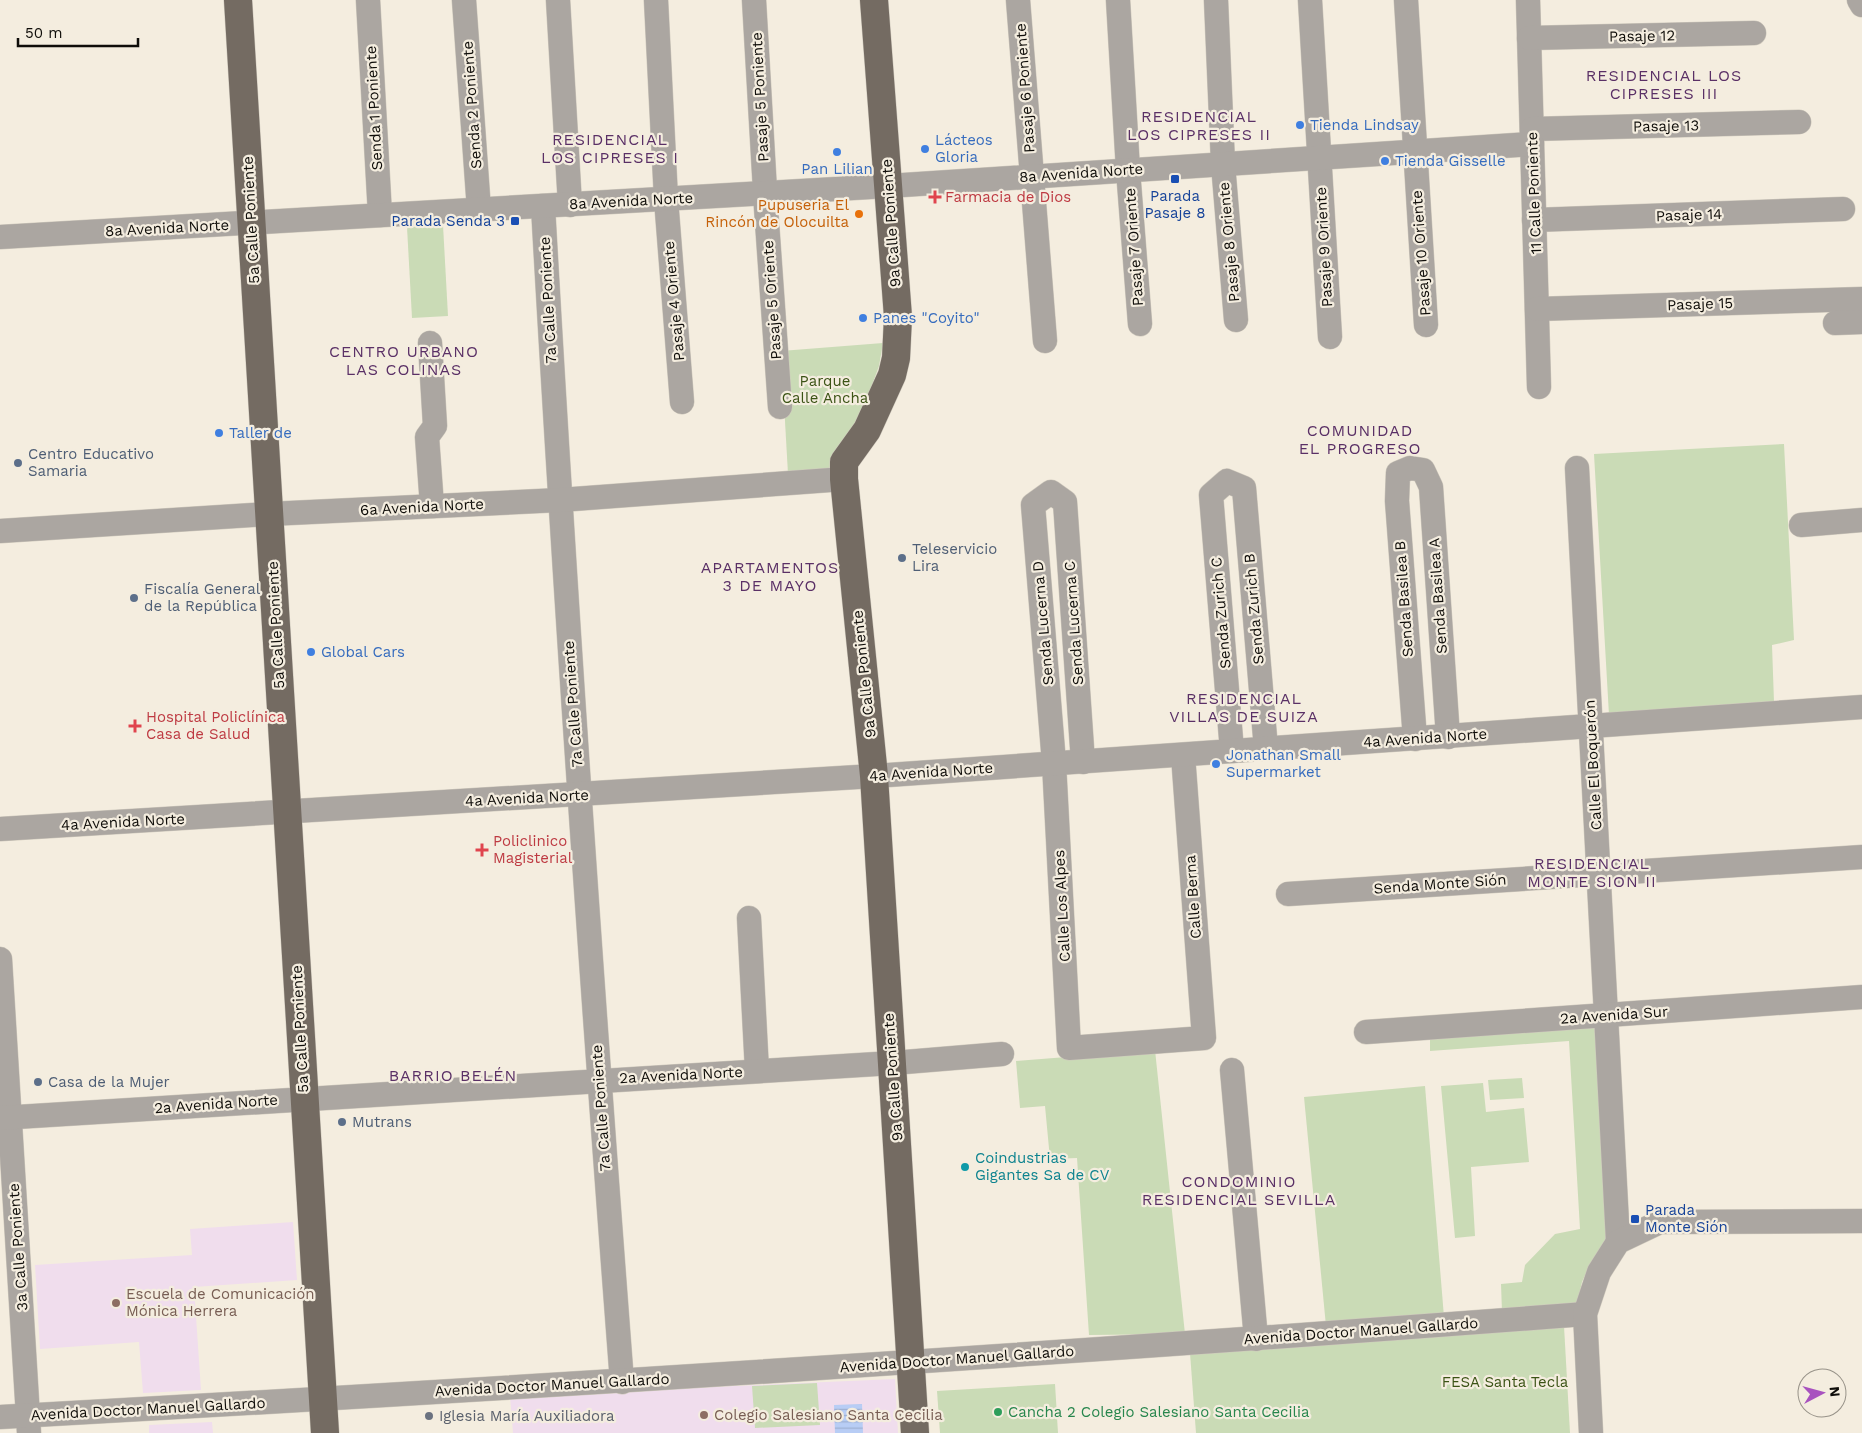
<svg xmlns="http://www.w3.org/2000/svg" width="1862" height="1433" font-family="'Work Sans',sans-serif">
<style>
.education{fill:#f0dded}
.green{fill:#cadbb6}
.water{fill:url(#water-rules)}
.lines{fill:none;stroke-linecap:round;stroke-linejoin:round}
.minor-casing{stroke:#cfc9bd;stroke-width:25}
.major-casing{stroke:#cfc9bd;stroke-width:29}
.minor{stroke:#aba6a1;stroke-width:24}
.major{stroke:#746b62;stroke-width:28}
.shop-dot{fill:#3f7fe0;stroke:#f4eddf;stroke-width:2}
.transit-dot{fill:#1a4fb4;stroke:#f4eddf;stroke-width:2}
.health-dot{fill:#e0444e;stroke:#f4eddf;stroke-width:2}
.food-dot{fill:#e8710a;stroke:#f4eddf;stroke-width:2}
.service-dot{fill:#5c6f8a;stroke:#f4eddf;stroke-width:2}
.culture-dot{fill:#0f9aa8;stroke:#f4eddf;stroke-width:2}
.education-dot{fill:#8d6e63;stroke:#f4eddf;stroke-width:2}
.leisure-dot{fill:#2e9e5b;stroke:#f4eddf;stroke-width:2}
.worship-dot{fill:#6b7280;stroke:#f4eddf;stroke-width:2}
.labels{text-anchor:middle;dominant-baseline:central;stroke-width:4.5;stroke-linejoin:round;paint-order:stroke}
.street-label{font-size:15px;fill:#0f0d09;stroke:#f4eddf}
.shop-label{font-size:15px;fill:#366cbe;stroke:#f4eddf;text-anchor:start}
.transit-label{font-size:15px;fill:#164399;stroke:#f4eddf}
.health-label{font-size:15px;fill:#be3a42;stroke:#f4eddf;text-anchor:start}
.food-label{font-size:15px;fill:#c56008;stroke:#f4eddf;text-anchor:end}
.park-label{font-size:15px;fill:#3b5315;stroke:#f4eddf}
.service-label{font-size:15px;fill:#4e5e75;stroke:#f4eddf;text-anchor:start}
.culture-label{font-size:15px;fill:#0d838f;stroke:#f4eddf;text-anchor:start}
.education-label{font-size:15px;fill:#785e54;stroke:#f4eddf;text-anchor:start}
.leisure-label{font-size:15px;fill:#27864d;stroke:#f4eddf;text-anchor:start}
.worship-label{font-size:15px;fill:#5b616d;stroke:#f4eddf;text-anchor:start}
.neighbourhood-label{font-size:16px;letter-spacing:1px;fill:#5a3066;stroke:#f4eddf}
</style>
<defs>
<pattern id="water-rules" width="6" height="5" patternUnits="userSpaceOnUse" patternTransform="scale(1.25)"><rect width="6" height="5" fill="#b8cdf5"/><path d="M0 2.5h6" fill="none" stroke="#9dafd1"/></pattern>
</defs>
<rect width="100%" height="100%" fill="#f4eddf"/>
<g class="education">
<path d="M293,1222l4,58 -103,7 7,103 -58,3 -4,-51 -99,7 -5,-84 157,-10 -2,-26z"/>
<path d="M895,1379l3,54h-385l-3,-37z"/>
<path d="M212,1422l1,11h-64v-8z"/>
</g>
<g class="green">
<path d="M443,225l5,91 -36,2 -5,-91z"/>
<path d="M883,343l-4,23 -12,33 -33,71 -46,4 -7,-123z"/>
<path d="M1784,444l10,196 -22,5 2,57 -165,13 -15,-261z"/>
<path d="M1601,1021l10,217 -23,31 -6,13 -6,27 -74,3 -1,-28 21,-2 3,-17 30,-31 25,-5 -11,-188 -139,10v-19z"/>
<path d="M1155,1050l30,284 -96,1 -12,-177 -27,1 -5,-53 -25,2 -4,-47z"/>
<path d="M1522,1078l2,20 -34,2 -2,-20z"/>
<path d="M1483,1083l3,29 38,-4 5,54 -58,5 4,69 -20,2 -14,-152z"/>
<path d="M1425,1086l19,231 -118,9 -22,-229z"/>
<path d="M1564,1326l6,107h-374l-6,-80z"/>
<path d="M817,1383l3,42 -65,3 -3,-42z"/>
<path d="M1055,1384l3,49h-118l-3,-42z"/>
</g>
<path class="water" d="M862,1404l1,29h-28l-1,-28z"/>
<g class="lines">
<defs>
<g id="minor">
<path d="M368,0l12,215"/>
<path d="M464,0l15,210"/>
<path d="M558,0l12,205"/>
<path d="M656,0l10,199 16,203"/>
<path d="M754,0l12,208 14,199"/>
<path d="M1018,0l27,341"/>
<path d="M1118,0l10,170 12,154"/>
<path d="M1216,0l7,164 13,156"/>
<path d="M1310,0l20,337"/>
<path d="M1406,0l20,325"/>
<path d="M1528,0l11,387"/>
<path d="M1859,0l3,5"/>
<path d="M1529,38l225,-5"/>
<path d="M1532,129l267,-7"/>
<path d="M543,206c22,392 49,784 79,1176"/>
<path d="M1534,220l309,-11"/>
<path d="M0,237l888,-51 644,-42"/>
<path d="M1537,309l325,-10"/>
<path d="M1835,323l27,-1"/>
<path d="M430,343l5,83 -8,11 5,69"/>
<path d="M1577,468l41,774"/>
<path d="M1801,525l61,-5"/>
<path d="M0,531l269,-17 291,-14 284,-21"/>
<path d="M1415,739l-18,-238 1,-28 12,-5 13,2 8,17 17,250"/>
<path d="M1232,751l-21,-256 16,-14 17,7 22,261"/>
<path d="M1083,762l-18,-260 -14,-10 -18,13 21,258 15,285 135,-10 -21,-283"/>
<path d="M0,829l874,-53 988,-69"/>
<path d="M1288,894l574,-37"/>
<path d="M749,918l8,153"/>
<path d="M0,959l29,474"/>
<path d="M1366,1032l496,-35"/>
<path d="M1232,1070l24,269"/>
<path d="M0,1118l893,-55 109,-9"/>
<path d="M0,1417c529,-29 1057,-63 1585,-103"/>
<path d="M1591,1433l-6,-119 14,-42 19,-30 42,-20 202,-1"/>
</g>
<g id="major">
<path d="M238,0l87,1433"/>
<path d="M874,0l24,317 -2,41 -4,17 -25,55 -23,32v17l30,297 41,657"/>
</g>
</defs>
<use href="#minor" class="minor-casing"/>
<use href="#major" class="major-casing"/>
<use href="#minor" class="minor"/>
<use href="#major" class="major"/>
</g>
<g class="shop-dot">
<circle cx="1300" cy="125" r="5"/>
<circle cx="925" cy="149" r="5"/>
<circle cx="837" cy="152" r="5"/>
<circle cx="1385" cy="161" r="5"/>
<circle cx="863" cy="318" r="5"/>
<circle cx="219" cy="433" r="5"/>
<circle cx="311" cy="652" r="5"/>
<circle cx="1216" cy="764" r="5"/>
</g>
<g class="transit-dot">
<rect x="1170" y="174" width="10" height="10" rx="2.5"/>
<rect x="510" y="216" width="10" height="10" rx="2.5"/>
<rect x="1630" y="1214" width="10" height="10" rx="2.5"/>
</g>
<g class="health-dot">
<path d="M932.5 189.5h5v5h5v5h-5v5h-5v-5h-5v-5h5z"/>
<path d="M132.5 718.5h5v5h5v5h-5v5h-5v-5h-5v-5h5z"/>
<path d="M479.5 842.5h5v5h5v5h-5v5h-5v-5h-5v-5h5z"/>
</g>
<circle class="food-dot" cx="859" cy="214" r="5"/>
<g class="service-dot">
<circle cx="18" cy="463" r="5"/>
<circle cx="902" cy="558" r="5"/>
<circle cx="134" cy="598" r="5"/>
<circle cx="38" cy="1082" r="5"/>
<circle cx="342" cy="1122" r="5"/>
</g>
<circle class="culture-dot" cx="965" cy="1167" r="5"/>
<g class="education-dot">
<circle cx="116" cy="1303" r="5"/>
<circle cx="704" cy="1415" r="5"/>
</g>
<circle class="leisure-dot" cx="998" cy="1412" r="5"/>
<circle class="worship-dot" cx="429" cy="1416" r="5"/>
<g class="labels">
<g class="street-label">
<text transform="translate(1642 36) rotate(-1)">Pasaje 12</text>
<text transform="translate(1025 88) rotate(-94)">Pasaje 6 Poniente</text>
<text transform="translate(760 97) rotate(-93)">Pasaje 5 Poniente</text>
<text transform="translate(472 105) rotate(-94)">Senda 2 Poniente</text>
<text transform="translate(374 108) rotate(-93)">Senda 1 Poniente</text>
<text transform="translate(1666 126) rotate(-1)">Pasaje 13</text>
<text transform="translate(1081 173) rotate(-4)">8a Avenida Norte</text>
<text transform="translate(1534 193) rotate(-92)">11 Calle Poniente</text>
<text transform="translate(631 201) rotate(-3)">8a Avenida Norte</text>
<text transform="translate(1689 215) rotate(-2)">Pasaje 14</text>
<text transform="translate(251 220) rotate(-93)">5a Calle Poniente</text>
<text transform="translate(891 223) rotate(-94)">9a Calle Poniente</text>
<text transform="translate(167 228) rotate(-3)">8a Avenida Norte</text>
<text transform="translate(1229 242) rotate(-95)">Pasaje 8 Oriente</text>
<text transform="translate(1134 247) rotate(-94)">Pasaje 7 Oriente</text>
<text transform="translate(1324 247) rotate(-93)">Pasaje 9 Oriente</text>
<text transform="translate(1421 253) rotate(-94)">Pasaje 10 Oriente</text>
<text transform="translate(548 300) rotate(-93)">7a Calle Poniente</text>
<text transform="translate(772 300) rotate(-94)">Pasaje 5 Oriente</text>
<text transform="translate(674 301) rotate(-95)">Pasaje 4 Oriente</text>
<text transform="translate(1700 304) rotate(-2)">Pasaje 15</text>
<text transform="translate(422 507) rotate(-3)">6a Avenida Norte</text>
<text transform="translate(1438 596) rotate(-94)">Senda Basilea A</text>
<text transform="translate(1404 599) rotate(-94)">Senda Basilea B</text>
<text transform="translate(1254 609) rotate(-95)">Senda Zurich B</text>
<text transform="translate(1221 613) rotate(-95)">Senda Zurich C</text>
<text transform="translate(1043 623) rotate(-95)">Senda Lucerna D</text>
<text transform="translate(1074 623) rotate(-94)">Senda Lucerna C</text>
<text transform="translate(276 625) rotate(-93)">5a Calle Poniente</text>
<text transform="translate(864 674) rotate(-96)">9a Calle Poniente</text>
<text transform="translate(573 704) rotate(-94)">7a Calle Poniente</text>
<text transform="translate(1425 738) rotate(-4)">4a Avenida Norte</text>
<text transform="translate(1593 765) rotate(-93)">Calle El Boquerón</text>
<text transform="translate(931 772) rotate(-4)">4a Avenida Norte</text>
<text transform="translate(527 798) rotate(-3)">4a Avenida Norte</text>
<text transform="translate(123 822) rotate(-3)">4a Avenida Norte</text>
<text transform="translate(1440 884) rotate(-4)">Senda Monte Sión</text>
<text transform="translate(1193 897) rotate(-94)">Calle Berna</text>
<text transform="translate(1062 906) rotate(-93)">Calle Los Alpes</text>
<text transform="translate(1614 1015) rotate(-4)">2a Avenida Sur</text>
<text transform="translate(300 1029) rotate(-93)">5a Calle Poniente</text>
<text transform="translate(681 1075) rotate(-3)">2a Avenida Norte</text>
<text transform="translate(893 1077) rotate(-94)">9a Calle Poniente</text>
<text transform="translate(216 1104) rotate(-4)">2a Avenida Norte</text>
<text transform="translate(601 1108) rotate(-94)">7a Calle Poniente</text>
<text transform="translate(18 1247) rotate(-94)">3a Calle Poniente</text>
<text transform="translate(1361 1331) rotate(-4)">Avenida Doctor Manuel Gallardo</text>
<text transform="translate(957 1359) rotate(-4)">Avenida Doctor Manuel Gallardo</text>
<text transform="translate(552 1385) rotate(-3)">Avenida Doctor Manuel Gallardo</text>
<text transform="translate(148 1409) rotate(-3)">Avenida Doctor Manuel Gallardo</text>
</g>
<g class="shop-label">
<text x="1310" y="125">Tienda Lindsay</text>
<text x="935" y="140">Lácteos<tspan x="935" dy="17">Gloria</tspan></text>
<text x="1395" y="161">Tienda Gisselle</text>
<text x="837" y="169" text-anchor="middle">Pan Lilian</text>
<text x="873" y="318">Panes "Coyito"</text>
<text x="229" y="433">Taller de</text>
<text x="321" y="652">Global Cars</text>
<text x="1226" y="755">Jonathan Small<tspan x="1226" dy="17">Supermarket</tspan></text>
</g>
<g class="transit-label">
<text x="1175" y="196">Parada<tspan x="1175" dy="17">Pasaje 8</tspan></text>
<text x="505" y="221" text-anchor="end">Parada Senda 3</text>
<text x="1645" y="1210" text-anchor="start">Parada<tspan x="1645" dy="17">Monte Sión</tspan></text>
</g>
<g class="health-label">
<text x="945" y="197">Farmacia de Dios</text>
<text x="146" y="717">Hospital Policlínica<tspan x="146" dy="17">Casa de Salud</tspan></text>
<text x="493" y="841">Policlinico<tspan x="493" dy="17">Magisterial</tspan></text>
</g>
<g class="food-label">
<text x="849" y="205">Pupuseria El<tspan x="849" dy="17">Rincón de Olocuilta</tspan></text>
</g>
<g class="park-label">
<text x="825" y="381">Parque<tspan x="825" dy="17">Calle Ancha</tspan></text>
<text x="1505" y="1382">FESA Santa Tecla</text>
</g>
<g class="service-label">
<text x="28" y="454">Centro Educativo<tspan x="28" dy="17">Samaria</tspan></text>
<text x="912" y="549">Teleservicio<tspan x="912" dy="17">Lira</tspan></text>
<text x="144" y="589">Fiscalía General<tspan x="144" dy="17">de la República</tspan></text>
<text x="48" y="1082">Casa de la Mujer</text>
<text x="352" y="1122">Mutrans</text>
</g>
<g class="culture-label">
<text x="975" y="1158">Coindustrias<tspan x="975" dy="17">Gigantes Sa de CV</tspan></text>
</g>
<g class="education-label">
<text x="126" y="1294">Escuela de Comunicación<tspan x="126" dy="17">Mónica Herrera</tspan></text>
<text x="714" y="1415">Colegio Salesiano Santa Cecilia</text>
</g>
<g class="leisure-label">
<text x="1008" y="1412">Cancha 2 Colegio Salesiano Santa Cecilia</text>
</g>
<g class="worship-label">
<text x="439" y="1416">Iglesia María Auxiliadora</text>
</g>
<g class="neighbourhood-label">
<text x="1664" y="75">RESIDENCIAL LOS<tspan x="1664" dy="18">CIPRESES III</tspan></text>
<text x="1199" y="116">RESIDENCIAL<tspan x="1199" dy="18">LOS CIPRESES II</tspan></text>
<text x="610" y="139">RESIDENCIAL<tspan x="610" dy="18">LOS CIPRESES I</tspan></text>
<text x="404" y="351">CENTRO URBANO<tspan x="404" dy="18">LAS COLINAS</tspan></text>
<text x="1360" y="430">COMUNIDAD<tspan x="1360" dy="18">EL PROGRESO</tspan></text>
<text x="770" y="567">APARTAMENTOS<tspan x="770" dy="18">3 DE MAYO</tspan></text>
<text x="1244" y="698">RESIDENCIAL<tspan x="1244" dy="18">VILLAS DE SUIZA</tspan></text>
<text x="1592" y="863">RESIDENCIAL<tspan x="1592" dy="18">MONTE SION II</tspan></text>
<text x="453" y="1075">BARRIO BELÉN</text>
<text x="1239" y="1181">CONDOMINIO<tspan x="1239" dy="18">RESIDENCIAL SEVILLA</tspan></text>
</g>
</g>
<g transform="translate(1822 1393) rotate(84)"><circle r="24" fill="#f4eddf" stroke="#989389"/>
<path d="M0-4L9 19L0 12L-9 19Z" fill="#a852bf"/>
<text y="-8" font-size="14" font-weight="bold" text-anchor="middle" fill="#0f0d09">N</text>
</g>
<path d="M18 38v8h120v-8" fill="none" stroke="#0f0d09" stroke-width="2.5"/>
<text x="25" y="38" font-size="15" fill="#0f0d09" stroke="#f4eddf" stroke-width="4" paint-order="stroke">50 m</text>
</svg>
